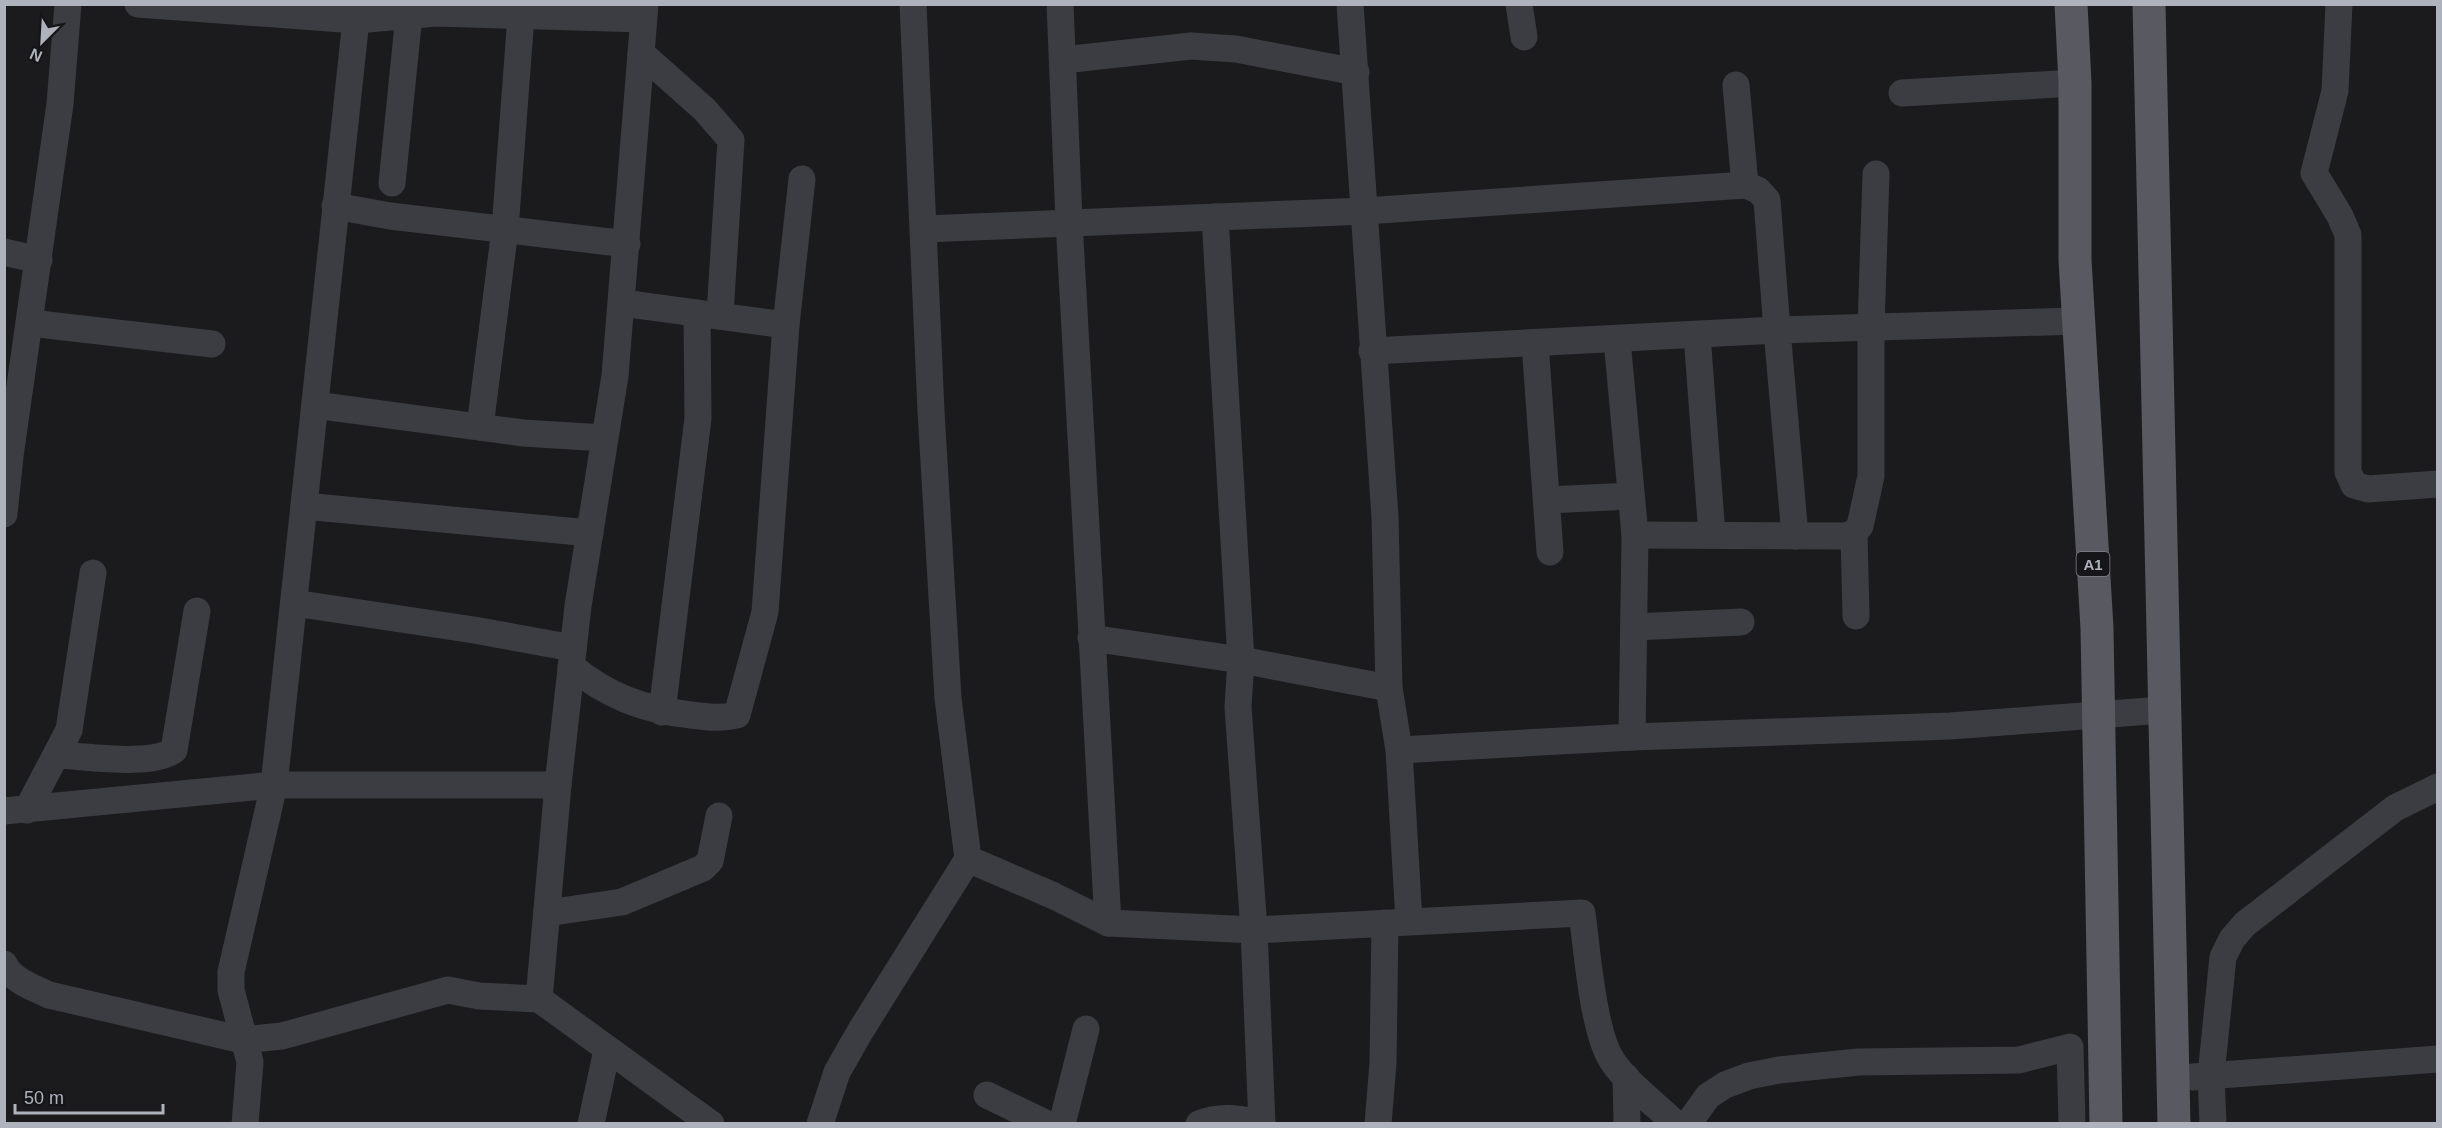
<svg xmlns="http://www.w3.org/2000/svg" width="2442" height="1128" font-family="Helvetica,sans-serif">
<style>
.lines{fill:none;stroke-linecap:round;stroke-linejoin:round}
.minor{stroke:#3c3d42;stroke-width:27}
.major{stroke:#585961;stroke-width:33}
.labels{text-anchor:middle;dominant-baseline:central;stroke-width:4.5;stroke-linejoin:round;paint-order:stroke}
.shield{fill:#161618;stroke:#80838b;stroke-width:1.5}
.shield-label{font-size:15px;font-weight:bold;fill:#aeb2bc}
</style>
<rect width="100%" height="100%" fill="#1b1b1d"/>
<g class="lines">
<g class="minor">
<path d="M138,4l218,16 80,-7 207,6"/>
<path d="M913,4l18,407 17,287 20,161 86,37 54,27"/>
<path d="M1060,4l9,217 39,702 146,7 328,-17c5,36 11,121 31,149 16,23 42,42 63,62"/>
<path d="M1350,4l35,513 4,171 10,62 10,171"/>
<path d="M1519,4l5,33"/>
<path d="M2339,4l-4,87 -21,82 26,43 8,19v237l6,13 14,4 70,-5"/>
<path d="M641,53l64,57 26,30 -11,174"/>
<path d="M1063,60l128,-14 45,3 120,23"/>
<path d="M1736,85l9,100"/>
<path d="M1902,93l173,-10"/>
<path d="M392,183l17,-168"/>
<path d="M335,206l55,10 237,28"/>
<path d="M1215,217l26,443 -3,47 16,223 8,194"/>
<path d="M924,229l441,-18 380,-26 13,5 9,10 10,130 -405,21"/>
<path d="M4,252l35,8"/>
<path d="M622,303l164,22"/>
<path d="M30,323l182,21"/>
<path d="M1697,335l15,200"/>
<path d="M1617,340l18,195 -3,202"/>
<path d="M1535,343l15,209"/>
<path d="M315,405l208,28 81,5"/>
<path d="M480,427l25,-198 16,-213"/>
<path d="M1547,500l84,-4"/>
<path d="M304,506l286,27"/>
<path d="M4,514l6,-58 50,-352 8,-100"/>
<path d="M1854,533l2,83"/>
<path d="M1635,535l210,1 9,-3 6,-7 11,-50v-148l5,-154"/>
<path d="M1795,536l-18,-206 301,-9"/>
<path d="M294,603l180,27 99,18"/>
<path d="M1634,627l107,-5"/>
<path d="M1091,638l150,22 148,28"/>
<path d="M571,666c36,30 73,44 120,49 16,2 30,4 46,0l28,-103 21,-287 16,-146"/>
<path d="M662,712l36,-294 -1,-105"/>
<path d="M1399,750l233,-13 318,-11 213,-16"/>
<path d="M57,755c29,1 95,12 117,-5l23,-139"/>
<path d="M558,785l20,-179 37,-230 30,-372"/>
<path d="M27,810l42,-80 24,-157"/>
<path d="M4,811l270,-26h284l-19,214 172,125"/>
<path d="M547,913l75,-11 81,-34 7,-7 9,-45"/>
<path d="M4,964c7,16 30,24 45,31l194,45 39,-4 166,-46 31,6 60,3"/>
<path d="M1626,1077l1,47"/>
<path d="M2193,1077l245,-18"/>
<path d="M987,1095l60,29"/>
<path d="M245,1124l5,-62 -19,-72v-18l43,-187 82,-765 5,-16"/>
<path d="M591,1124l16,-74"/>
<path d="M820,1124l17,-52 24,-42 107,-171"/>
<path d="M1062,1124l24,-95"/>
<path d="M1199,1124c22,-9 40,-5 63,-1"/>
<path d="M1378,1124l5,-61 2,-140"/>
<path d="M1688,1124l20,-28 17,-11 24,-9 30,-6 80,-8 160,-2 51,-13 2,77"/>
<path d="M2213,1124l-2,-49 12,-118 9,-18 13,-15 150,-116 43,-21"/>
</g>
<g class="major">
<path d="M2071,4l4,79v177l22,368 9,496"/>
<path d="M2149,4l25,1120"/>
</g>
</g>
<g class="labels">
<rect class="shield" x="2076.5" y="552" width="33" height="24" rx="4.5"/>
<g class="shield-label">
<text x="2093" y="564">A1</text>
</g>
</g>
<rect width="2442" height="1128" fill="none" stroke="#aeb2bc" stroke-width="12"/>
<g transform="translate(42 42) rotate(204)" stroke="#161618" stroke-width="4.5" paint-order="stroke">
<path d="M0-4.5L10 22L0 15L-10 22Z" fill="#aeb2bc"/>
<text y="-9" font-size="16" font-weight="bold" text-anchor="middle" fill="#aeb2bc">N</text>
</g>
<path d="M15 1104v9h148v-9" fill="none" stroke="#aeb2bc" stroke-width="3"/>
<text x="24" y="1104" font-size="18" fill="#aeb2bc" stroke="#161618" stroke-width="4.5" paint-order="stroke">50 m</text>
</svg>
